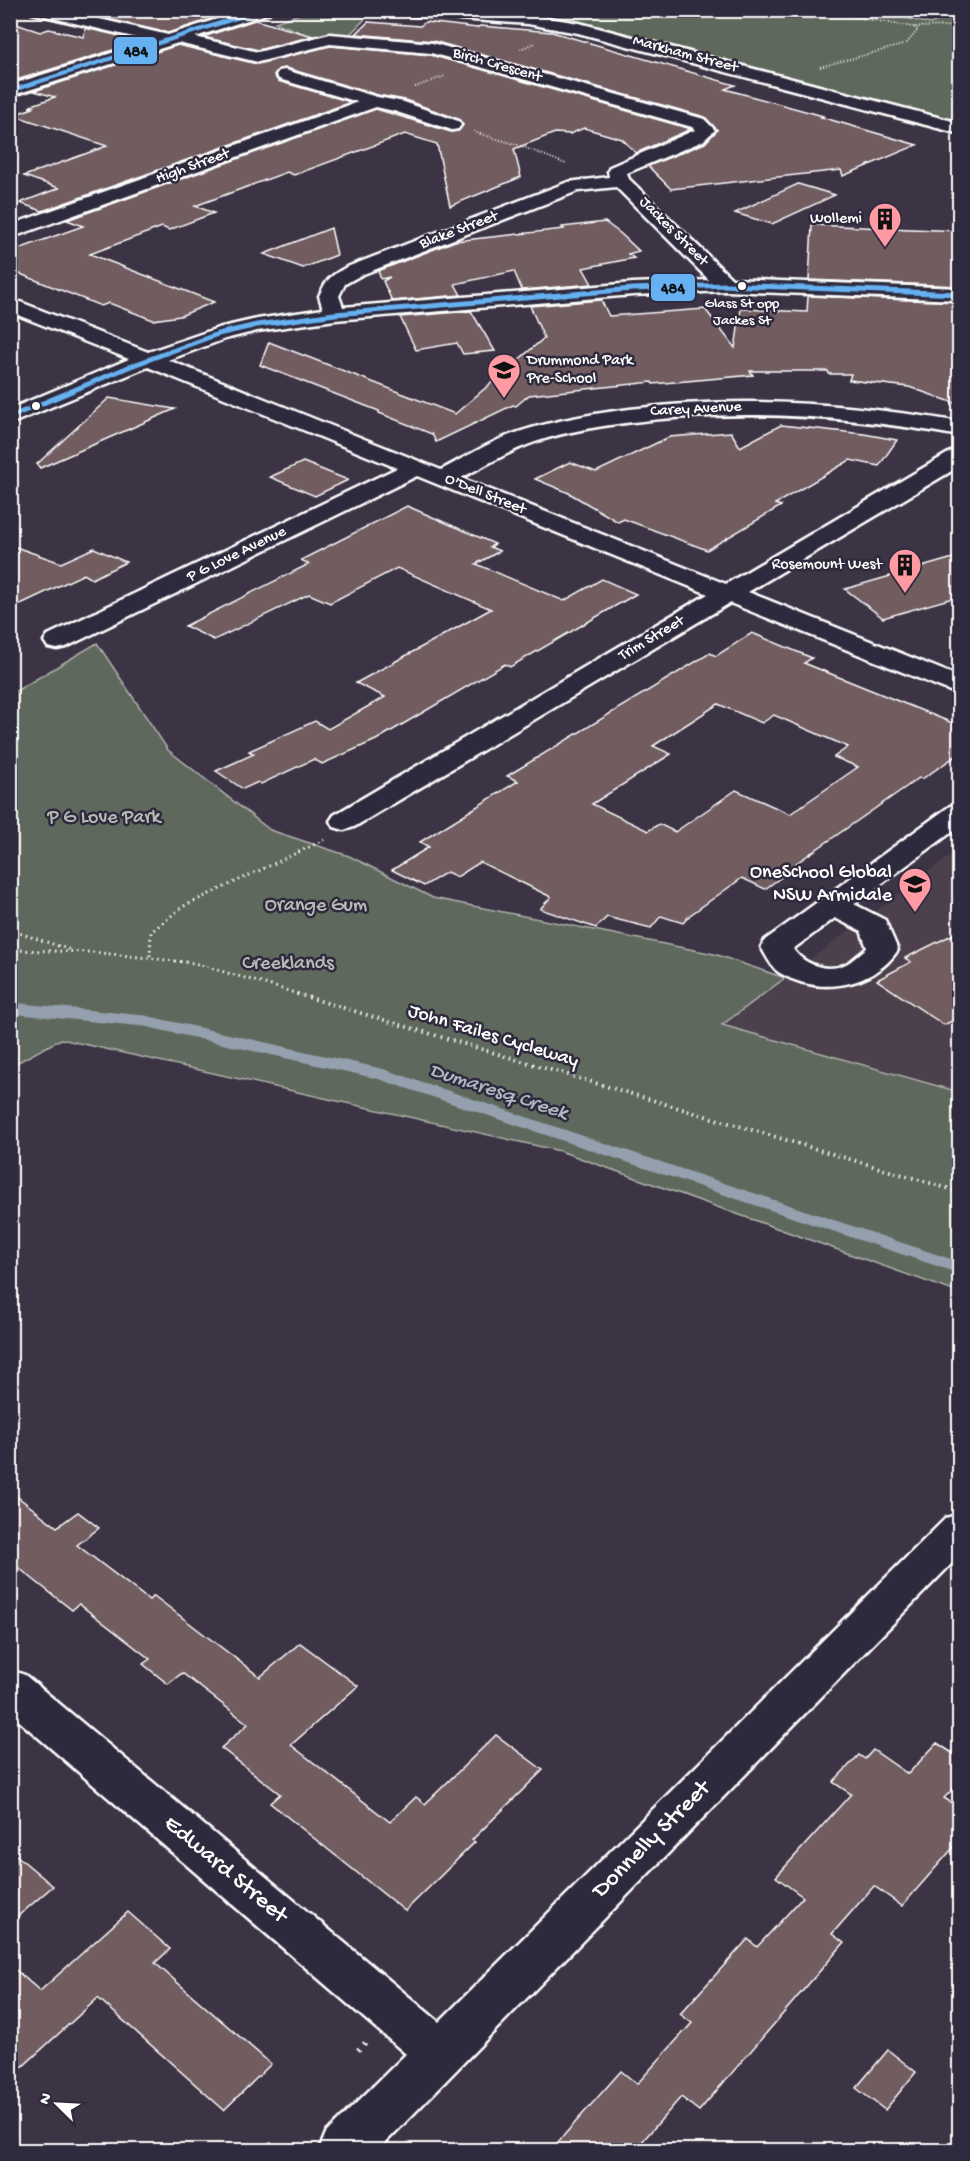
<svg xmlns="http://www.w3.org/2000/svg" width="970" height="2161" font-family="'Gochi Hand',sans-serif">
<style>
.built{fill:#4c404c}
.green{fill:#5f675b;stroke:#afb3ad;stroke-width:1.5}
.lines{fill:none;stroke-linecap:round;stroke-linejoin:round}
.stream{stroke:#94a0ae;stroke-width:11}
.building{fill:#715b60;stroke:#fff;stroke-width:1.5;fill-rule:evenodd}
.minor-casing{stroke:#fff;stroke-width:5}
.path-far3{stroke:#fff;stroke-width:2;stroke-dasharray:1 2;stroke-linecap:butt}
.path-far2{stroke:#fff;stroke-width:3;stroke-dasharray:1.5 4;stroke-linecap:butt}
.path-far1{stroke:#fff;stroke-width:4;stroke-dasharray:1.5 4.5;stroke-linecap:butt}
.path{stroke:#fff;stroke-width:5;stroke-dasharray:2 6;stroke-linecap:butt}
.minor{fill:#2f2a3d;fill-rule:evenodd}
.bus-1-far1-casing{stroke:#2f2a3d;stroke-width:6}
.bus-1-casing{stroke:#2f2a3d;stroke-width:8}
.bus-1-far1{stroke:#66b1f2;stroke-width:4}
.bus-1{stroke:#66b1f2;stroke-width:5}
.bus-dot{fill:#fff;stroke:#2f2a3d;stroke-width:2}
.labels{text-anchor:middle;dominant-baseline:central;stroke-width:5;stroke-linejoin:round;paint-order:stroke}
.far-bus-label{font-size:15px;fill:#fff;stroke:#2f2a3d}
.far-street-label{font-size:16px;fill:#fff;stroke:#2f2a3d}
.far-poi-label{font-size:16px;fill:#fff;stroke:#2f2a3d;text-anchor:end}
.park-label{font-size:20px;fill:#b7bbb5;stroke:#2f2a3d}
.poi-label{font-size:20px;fill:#fff;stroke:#2f2a3d;text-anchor:end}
.street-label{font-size:20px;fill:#fff;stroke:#2f2a3d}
.water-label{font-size:21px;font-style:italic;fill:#afb7c2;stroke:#2f2a3d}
.near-street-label{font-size:24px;fill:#fff;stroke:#2f2a3d}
.line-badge{stroke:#2f2a3d;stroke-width:2}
.pale-badge-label{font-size:16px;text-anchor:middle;font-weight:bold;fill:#111}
</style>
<rect width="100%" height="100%" fill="#3c3444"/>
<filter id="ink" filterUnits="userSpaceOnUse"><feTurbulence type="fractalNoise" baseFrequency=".0167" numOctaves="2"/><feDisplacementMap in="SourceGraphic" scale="12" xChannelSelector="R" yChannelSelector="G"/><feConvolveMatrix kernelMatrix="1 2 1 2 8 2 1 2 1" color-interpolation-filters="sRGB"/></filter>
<g filter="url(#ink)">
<path class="built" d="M959,849v243l-237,-67z"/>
<g class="green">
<path d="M876,10l54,14 29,-12v110l-384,-102 -77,-9z"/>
<path d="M309,11l59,5 -18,18 -41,2 -34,-14z"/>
<path d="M97,643l71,107 102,80 79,26 84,42 281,56 71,24 -63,47 237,67v201l-399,-142 -499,-112 -50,27v-372z"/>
</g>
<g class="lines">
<path class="stream" d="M10,1008l135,13 236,53 579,194"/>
</g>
<g class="building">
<path d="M87,10h135l8,3 -62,20 -81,-19z"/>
<path d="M255,20l58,16 -55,14 -55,-13z"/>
<path d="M10,22l30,10 9,-3 35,8 1,-9 57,13 -132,41z"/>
<path d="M368,22l52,4 6,-4 51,6 3,-2 72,6 183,53 -10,4 98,27 -2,1 96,28 -74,31 -2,-6 -170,19 -23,-23 57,-23 12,-13 -12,-13 -272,-76 -77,-7z"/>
<path d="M178,45l79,19 73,-18 101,9 260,74 -55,24 -14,-14 -38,-11 -14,6 -15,-1 -41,16 7,28 -71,29 -13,-62 -32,-10 -111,41 -7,-3 -92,34 19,7 -45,17 -7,-3 -72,27 124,48 -34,14 -27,4 -44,-17 -8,3 -91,-36v-18l73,-26 -16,-6 309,-111 75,23 7,-1 5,-6 -4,-6 -54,-19 -27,-5 -92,-27 -7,1 -5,6 4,6 73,21 -309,109 -22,-8 39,-15 -35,-12 83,-30 -94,-31 20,-7 -4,-1 5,-1 -2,-1 23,-8 -21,-6z"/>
<path d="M798,184l37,11 -63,29 -37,-11z"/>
<path d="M605,222l16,12 18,17 -11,3 6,4 -51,10 9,16 -70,6 -8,-19 -59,13 6,11 -69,6 -9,-20 7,-4 -9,2 -3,-8 77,-30 109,-12 -2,-2z"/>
<path d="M812,225l148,6v55l-151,-6z"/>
<path d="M331,228l6,27 -34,13 -39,-14z"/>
<path d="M808,296l152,6v103l-51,-18 -60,-7 2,-6h-22l-1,-3h-78l3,4 -100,9 -1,-2 -123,13 -13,11 -3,-1 -77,37 -4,-8 -53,-21v-2l-119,-46 9,-23 186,72 89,-76 -14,-32 71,-6 8,16 96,-7 30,39 6,-39 66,3z"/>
<path d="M471,311l24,40 -32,3 -6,-11 -41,7 -16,-33z"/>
<path d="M109,398l66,11 -135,59 -3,-4z"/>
<path d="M781,425l83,9 33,6 -18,26 -29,-6 -75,44 6,2 -74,44 -83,-31 -6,3 -49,-29 -34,-14 35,-17 26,10 73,-35 62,-5 9,15z"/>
<path d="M303,462l45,18 -33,16 -45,-19z"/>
<path d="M407,506l88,38 -5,3 10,4 -24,13 88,37 38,-22 34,15 -126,73 -5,-3 -129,76 -54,24 -8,-5 -53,25 -3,-2 -15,7 -27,-18 38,-17 -5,-3 66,-30 13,8 57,-32 -29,-14 135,-74 -94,-41 -67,35 -21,-9 -95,46 -29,-14 124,-62 -8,-4z"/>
<path d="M10,545l51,18 33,-15 32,14 -34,17 -8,-5 -74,35z"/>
<path d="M960,556v40l-77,22 -38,-29z"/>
<path d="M752,633l60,25 -8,5 156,63v27l-38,26 -3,-1 -131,91 3,1 -26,19 -23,-11 -52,37 -7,8 -22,-7 -10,12 -44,-11 -11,11 -56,-19 11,-12 -71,-35 -23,15 -10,-5 -23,14 -32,-16 37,-23 -9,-5 98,-61 -11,-5 203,-123 6,3zM718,704l44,19 12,-8 74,32 -14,10 24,10 -68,47 -54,-24 -61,42 -16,-8 -11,7 -56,-27 79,-50 -18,-8z"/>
<path d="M960,931v86l-16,8 -67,-45 34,-18 -6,-4z"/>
<path d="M10,1491l47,36 21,-15 21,16 -22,17 72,55 5,-4 4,3 102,78 40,-34 58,43 -67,59 99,77 26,-25 9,7 71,-69 47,35 -71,70 3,2 -70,69 -135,-108 10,-9 -59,-46 27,-24 -66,-51 -14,11 -25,-20 7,-5 -71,-55 -7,6 -62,-49z"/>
<path d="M937,1743l23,15v24l-16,16 16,10v32l-58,66 -28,-20 -42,48 12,9 -145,168 -18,-14 -47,54h-84l71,-80 16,13 55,-61 -12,-9 68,-75 9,8 46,-50 -27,-20 75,-83 -18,-12 26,-27 6,4 8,-9 35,24z"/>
<path d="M10,1850l43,36 -43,37z"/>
<path d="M128,1912l42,37 -15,14 116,101 -47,46 -126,-112 -88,80v-113l30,26z"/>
<path d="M888,2050l28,22 -31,38 -29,-22z"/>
</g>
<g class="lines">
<defs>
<g id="minor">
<path d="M30,10h31l107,25 77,-25h26l-2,3 -74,24 63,15 72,-18 102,9 272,76 11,11 -12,11 -76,32 2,6 103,100 228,9v12l-234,-9 -93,4 -298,25 -78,11 -32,8 -57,21 273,110c23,-12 45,-26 69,-35 39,-14 80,-21 120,-26 111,-14 219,-6 330,13v14c-109,-20 -217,-28 -327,-14 -33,4 -66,9 -98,20 -26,9 -49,23 -74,36l265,106 226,-133 8,-2v17l-212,126 212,85v18l-230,-92 -376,224 -10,3 -10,-3 -4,-6 4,-6 374,-221 -291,-118 -351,171 -9,2 -9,-2 -4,-6 4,-6 349,-167 -249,-101 -138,57v-15l119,-50 -119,-47v-14l138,54 70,-24 39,-9 66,-10 -4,-13c8,-17 11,-20 28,-29l221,-85 41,-5 -1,-6 2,-4 85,-37 -3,-3 -261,-74 -101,-9 -72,18 -80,-19 -168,53v-11l140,-44 -118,-28zM616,187l93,93 -76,3 -290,24 -4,-11 6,-12 16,-9 217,-84z"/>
<path d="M397,10c64,0 119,2 182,13l381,100v11l-382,-101 -50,-9 -123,-9z"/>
<path d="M285,70l92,27 27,5 54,19 3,4 -3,4 -6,1 -58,-19 -18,-4 -366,131v-13l348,-123 -79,-23 -3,-4 3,-4z"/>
<path d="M960,804v22l-106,78 31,16 13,30c-26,38 -79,46 -118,23 -8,-4 -14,-18 -19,-26l4,-7 185,-134zM835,918l26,13 6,17c-7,5 -15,14 -23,17 -18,8 -41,-1 -51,-16z"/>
<path d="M960,1514v41l-582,595h-59l7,-17 80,-79 -396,-341v-43l15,5 414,347 507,-504z"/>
</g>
</defs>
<use href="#minor" class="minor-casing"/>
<g class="path-far3">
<path d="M812,10l102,17 46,-1"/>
<path d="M950,29l10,1"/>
<path d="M520,49l15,-6"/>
<path d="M820,67l86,-23 12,-14 -4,-3"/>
<path d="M415,87l30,-11"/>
<path d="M474,132l47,14 45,18"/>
</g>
<g class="path-far2">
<path d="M10,930l61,20"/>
<path d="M10,950l82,2 102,11 108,32"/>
<path d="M150,956l1,-24 31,-25 142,-67"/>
</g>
<path class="path-far1" d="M297,994l663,198"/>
<path class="path" d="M358,2050l8,-8"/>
<use href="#minor" class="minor"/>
<defs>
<path id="bus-1-far1" d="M10,91l251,-81"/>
<path id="bus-1" d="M10,417l121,-51 87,-32 39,-9 78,-11 298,-25 93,-4 234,9"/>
</defs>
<use href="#bus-1-far1" class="bus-1-far1-casing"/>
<use href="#bus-1" class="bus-1-casing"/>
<use href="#bus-1-far1" class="bus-1-far1"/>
<use href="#bus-1" class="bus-1"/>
</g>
</g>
<defs>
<symbol id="building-pin" viewBox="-11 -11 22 30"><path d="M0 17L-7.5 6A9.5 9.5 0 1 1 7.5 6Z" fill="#ff9aa2" stroke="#2f2a3d"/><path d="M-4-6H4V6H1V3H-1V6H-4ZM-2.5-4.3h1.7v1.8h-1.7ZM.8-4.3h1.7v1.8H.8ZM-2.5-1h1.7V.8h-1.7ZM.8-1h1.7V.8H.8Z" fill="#111"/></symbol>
<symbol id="school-pin" viewBox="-11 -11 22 30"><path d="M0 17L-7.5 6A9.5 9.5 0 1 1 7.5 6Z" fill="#ff9aa2" stroke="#2f2a3d"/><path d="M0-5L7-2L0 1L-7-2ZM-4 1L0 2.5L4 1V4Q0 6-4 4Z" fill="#111"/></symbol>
</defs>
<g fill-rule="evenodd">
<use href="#building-pin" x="866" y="200" width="38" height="52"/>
<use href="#school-pin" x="485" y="351" width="38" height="52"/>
<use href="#building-pin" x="886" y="546" width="38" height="52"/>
<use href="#school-pin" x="896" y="865" width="38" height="52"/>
</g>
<g class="bus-dot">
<circle cx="742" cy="286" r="5"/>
<circle cx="36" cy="406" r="5"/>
</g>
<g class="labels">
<g class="far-bus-label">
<text x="742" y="304">Glass St opp<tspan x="742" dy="17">Jackes St</tspan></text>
</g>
<g class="far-street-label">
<text transform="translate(685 55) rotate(15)">Markham Street</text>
<text transform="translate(497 66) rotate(16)">Birch Crescent</text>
<text transform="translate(193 167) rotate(-20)">High Street</text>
<text transform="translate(459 231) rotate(-21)">Blake Street</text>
<text transform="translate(673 232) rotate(45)">Jackes Street</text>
<text transform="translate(696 410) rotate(-3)">Carey Avenue</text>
<text transform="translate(485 495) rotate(22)">O'Dell Street</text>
<text transform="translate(237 555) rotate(-26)">P G Love Avenue</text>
<text transform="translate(652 639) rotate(-31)">Trim Street</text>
</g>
<g class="far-poi-label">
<text x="862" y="219">Wollemi</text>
<text x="527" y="361" text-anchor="start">Drummond Park<tspan x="527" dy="18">Pre-School</tspan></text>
<text x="882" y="565">Rosemount West</text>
</g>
<g class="park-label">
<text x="104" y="818">P G Love Park</text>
<text x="316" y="906">Orange Gum</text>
<text x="288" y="964">Creeklands</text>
</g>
<g class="poi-label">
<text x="892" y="873">OneSchool Global<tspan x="892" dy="23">NSW Armidale</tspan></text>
</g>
<g class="street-label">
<text transform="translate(493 1037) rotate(17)">John Failes Cycleway</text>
</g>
<g class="water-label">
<text transform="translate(498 1093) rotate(18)">Dumaresq Creek</text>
</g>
<g class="near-street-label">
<text transform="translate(652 1840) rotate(-45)">Donnelly Street</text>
<text transform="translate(225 1870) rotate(40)">Edward Street</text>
</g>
</g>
<g class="line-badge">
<rect x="113" y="36" width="45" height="29" rx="6" fill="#66b1f2"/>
<rect x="650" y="273" width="46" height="29" rx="6" fill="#66b1f2"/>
</g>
<g class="pale-badge-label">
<text x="136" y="56">484</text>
<text x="673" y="293">484</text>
</g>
<rect width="970" height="2161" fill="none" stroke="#2f2a3d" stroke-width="36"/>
<rect x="18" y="18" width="934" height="2125" fill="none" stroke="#fff" stroke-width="2" filter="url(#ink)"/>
<g transform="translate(57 2104) rotate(294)" stroke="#2f2a3d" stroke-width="4.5" paint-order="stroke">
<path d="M0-4.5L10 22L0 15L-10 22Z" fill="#ffffff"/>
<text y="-9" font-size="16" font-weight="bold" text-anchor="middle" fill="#ffffff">N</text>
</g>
</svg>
